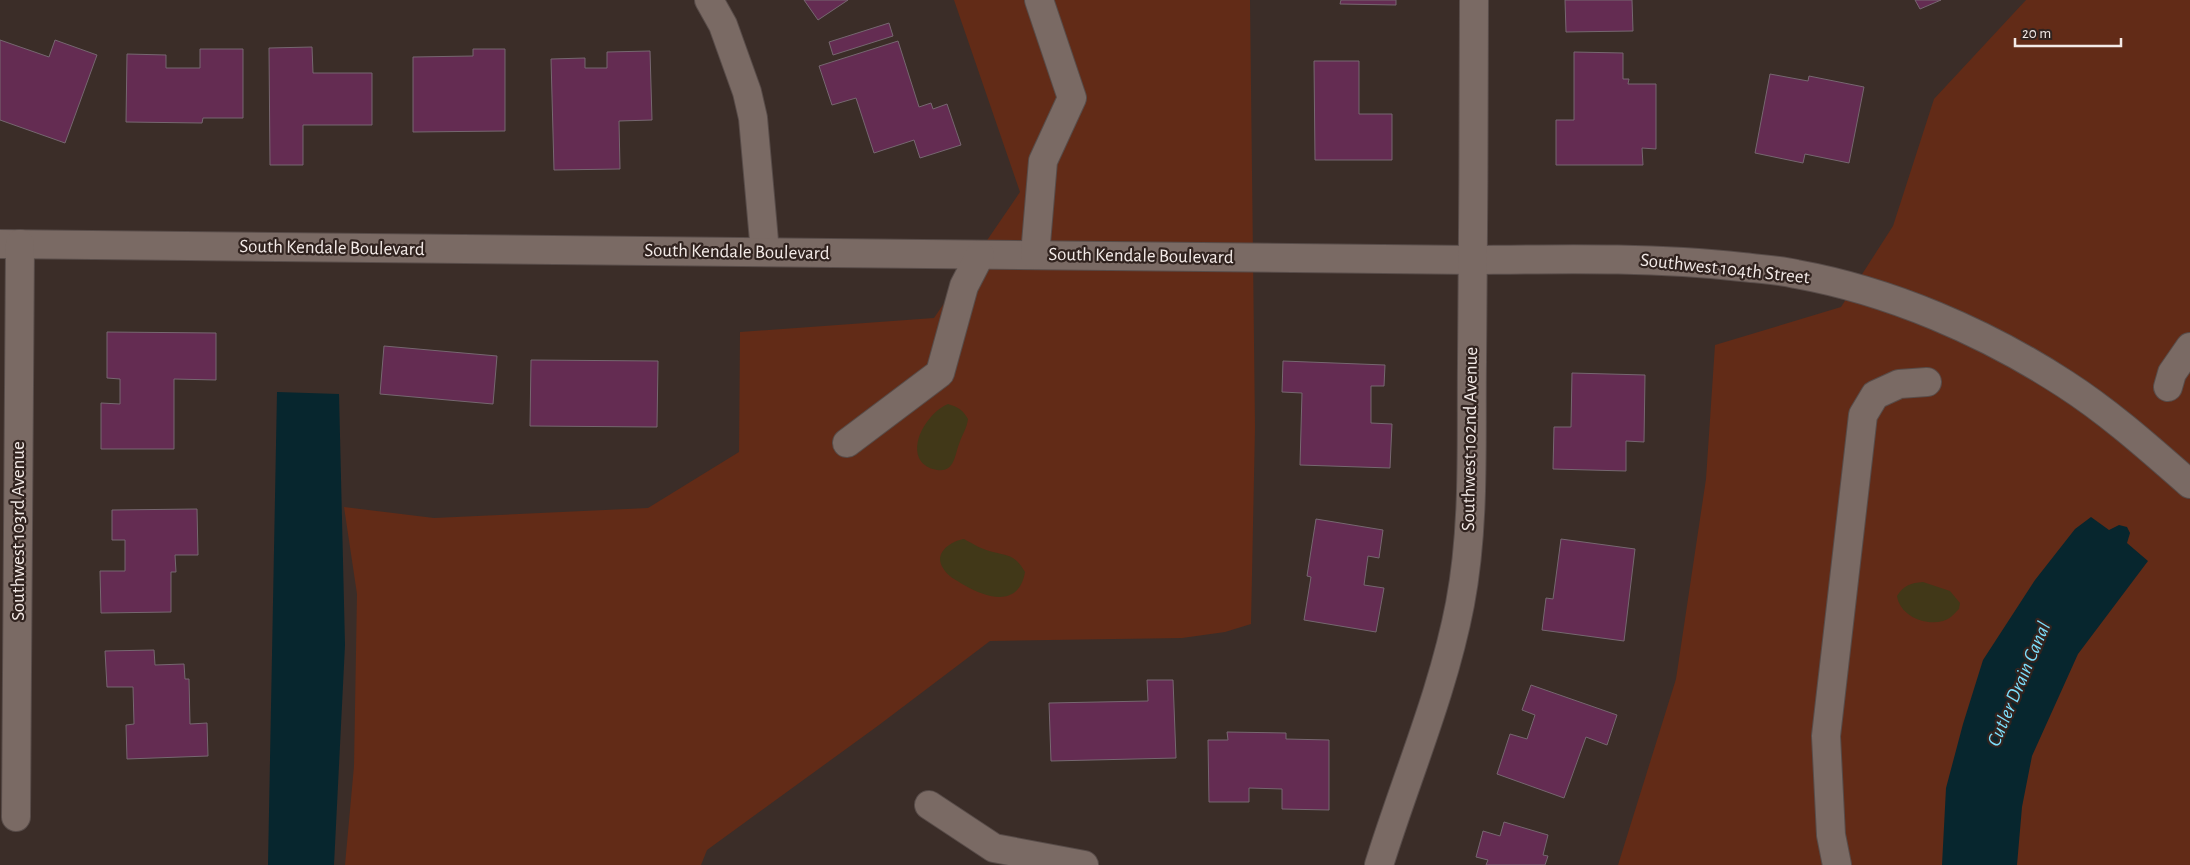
<svg xmlns="http://www.w3.org/2000/svg" width="2190" height="865" font-family="'Alegreya Sans',sans-serif">
<style>
.green{fill:#622b17}
.sand{fill:#413818}
.water{fill:#07262e}
.building{fill:#642c52;stroke:#766770}
.lines{fill:none;stroke-linecap:round;stroke-linejoin:round}
.minor-casing{stroke:#584c49;stroke-width:30}
.minor{stroke:#7a6a64;stroke-width:28}
.labels{text-anchor:middle;dominant-baseline:central;stroke-width:4.5;stroke-linejoin:round;paint-order:stroke}
.street-label{font-size:19px;fill:#f3eae7;stroke:#31231f}
.water-label{font-size:20px;font-style:italic;fill:#7ddefb;stroke:#31231f}
</style>
<rect width="100%" height="100%" fill="#3b2d28"/>
<g class="green">
<path d="M954,0h296l5,427 -4,197 -26,8 -43,6 -192,3 -111,84 -172,125 -6,15h-356l9,-99 3,-172 -13,-87 90,11 214,-10 91,-56 1,-120 194,-14 86,-126z"/>
<path d="M2026,0h164v865h-572l58,-186 30,-200 9,-134 126,-38 52,-81 41,-127z"/>
</g>
<g class="sand">
<path d="M948,404c10,3 15,6 20,15 -1,9 -6,16 -9,25 -5,14 -5,31 -26,25 -5,-1 -12,-6 -14,-11 -8,-20 12,-47 29,-54z"/>
<path d="M964,539c9,5 19,11 29,13 17,4 23,4 32,20 -6,36 -39,26 -61,13 -8,-5 -17,-9 -21,-17 -10,-15 8,-27 21,-29z"/>
<path d="M1923,582l27,9 10,12 -1,6c-5,5 -9,10 -16,12 -18,5 -43,-5 -46,-25 7,-11 14,-13 26,-14z"/>
</g>
<g class="water">
<path d="M277,392l62,2 6,251 -11,220h-66z"/>
<path d="M2091,517l18,13 10,-5 8,2 3,6 -3,10 21,18 -70,93 -46,102 -10,51 -5,58h-75l4,-77 17,-64 20,-64 52,-80 40,-51z"/>
</g>
<g class="building">
<path d="M804,0h44l-30,20z"/>
<path d="M1341,0h55v5l-56,-1z"/>
<path d="M1565,0h67l1,31 -67,1z"/>
<path d="M1915,0h26l-21,9z"/>
<path d="M889,23l4,13 -60,19 -4,-13z"/>
<path d="M0,40l49,17 6,-17 42,15 -32,88 -65,-23z"/>
<path d="M898,41l21,66 12,-4 2,6 14,-5 14,41 -41,13 -6,-18 -40,13 -18,-55 -24,7 -13,-39z"/>
<path d="M312,47l1,26h59v52h-69v40h-33l-1,-117z"/>
<path d="M200,49h43v69h-40l-1,5 -76,-1 1,-68 39,1v13h34z"/>
<path d="M473,49h32v82l-92,1v-75l60,-1z"/>
<path d="M650,51l2,69 -33,1 1,48 -66,1 -3,-111 34,-1v10h22v-16z"/>
<path d="M1574,52l49,1v26h6l-1,5h28v65l-14,-1 1,17h-87v-45h18z"/>
<path d="M1314,61h45v53h33v46h-77z"/>
<path d="M1770,74l38,7 1,-5 55,11 -15,76 -44,-9 -2,9 -48,-10z"/>
<path d="M107,332l109,1v47l-42,-1v70h-73v-46l19,1v-25l-13,-1z"/>
<path d="M384,346l113,10 -4,48 -113,-10z"/>
<path d="M531,360l127,1 -1,66 -127,-1z"/>
<path d="M1283,361l102,4 -1,21h-13v37l21,1 -2,44 -90,-3 2,-72 -20,-1z"/>
<path d="M1572,373l73,2 -1,67 -18,-1v30l-73,-2 1,-42h17z"/>
<path d="M197,509l1,46h-23l1,17h-5v40l-70,1 -1,-42h25v-31h-13v-30z"/>
<path d="M1316,519l67,11 -4,28 -11,-2 -4,29 20,3 -8,44 -72,-12 7,-43 -4,-1z"/>
<path d="M1561,539l74,10 -11,92 -82,-11 4,-32 7,1z"/>
<path d="M154,650l1,15 29,-1 1,15h4l1,45 17,-1 1,33 -81,3 -1,-34 8,-1 -1,-37h-26l-2,-36z"/>
<path d="M1147,680h26l3,78 -125,3 -2,-58 99,-2z"/>
<path d="M1531,685l86,30 -10,30 -21,-8 -22,61 -67,-24 13,-40 17,5 8,-24 -13,-5z"/>
<path d="M1227,732l59,1v6l43,1v70l-47,-1v-20l-33,-1v14h-40l-1,-62h20z"/>
<path d="M1504,822l44,13 -5,20 5,1 -3,9h-59l2,-5 -12,-3 7,-26 17,5z"/>
</g>
<g class="lines">
<defs>
<g id="minor">
<path d="M709,0l14,25 24,67 6,26 12,134"/>
<path d="M0,244l1473,16c90,-1 179,-3 269,7 18,2 36,3 54,7 94,17 189,58 269,110 45,29 85,65 125,100"/>
<path d="M1035,255l8,-94 29,-63 -33,-98"/>
<path d="M2168,387l4,-14 18,-26"/>
<path d="M847,443l93,-70 24,-87 16,-31"/>
<path d="M929,805l65,43 90,17"/>
<path d="M16,817l4,-573"/>
<path d="M1379,865c27,-87 64,-172 81,-261 15,-79 11,-162 12,-242 1,-121 2,-241 2,-362"/>
<path d="M1837,865l-6,-30 -5,-99 37,-321 12,-20 24,-11 28,-2"/>
</g>
</defs>
<use href="#minor" class="minor-casing"/>
<use href="#minor" class="minor"/>
</g>
<g class="labels">
<g class="street-label">
<text transform="translate(332 248) rotate(1)">South Kendale Boulevard</text>
<text transform="translate(737 252) rotate(1)">South Kendale Boulevard</text>
<text transform="translate(1141 256) rotate(1)">South Kendale Boulevard</text>
<text transform="translate(1725 269) rotate(6)">Southwest 104th Street</text>
<text transform="translate(1470 439) rotate(-89)">Southwest 102nd Avenue</text>
<text transform="translate(18 531) rotate(-90)">Southwest 103rd Avenue</text>
</g>
<g class="water-label">
<text transform="translate(2019 684) rotate(-67)">Cutler Drain Canal</text>
</g>
</g>
<path d="M2015 38v8h106v-8" fill="none" stroke="#f3eae7" stroke-width="2.5"/>
<text x="2022" y="38" font-size="15" fill="#f3eae7" stroke="#31231f" stroke-width="4" paint-order="stroke">20 m</text>
</svg>
